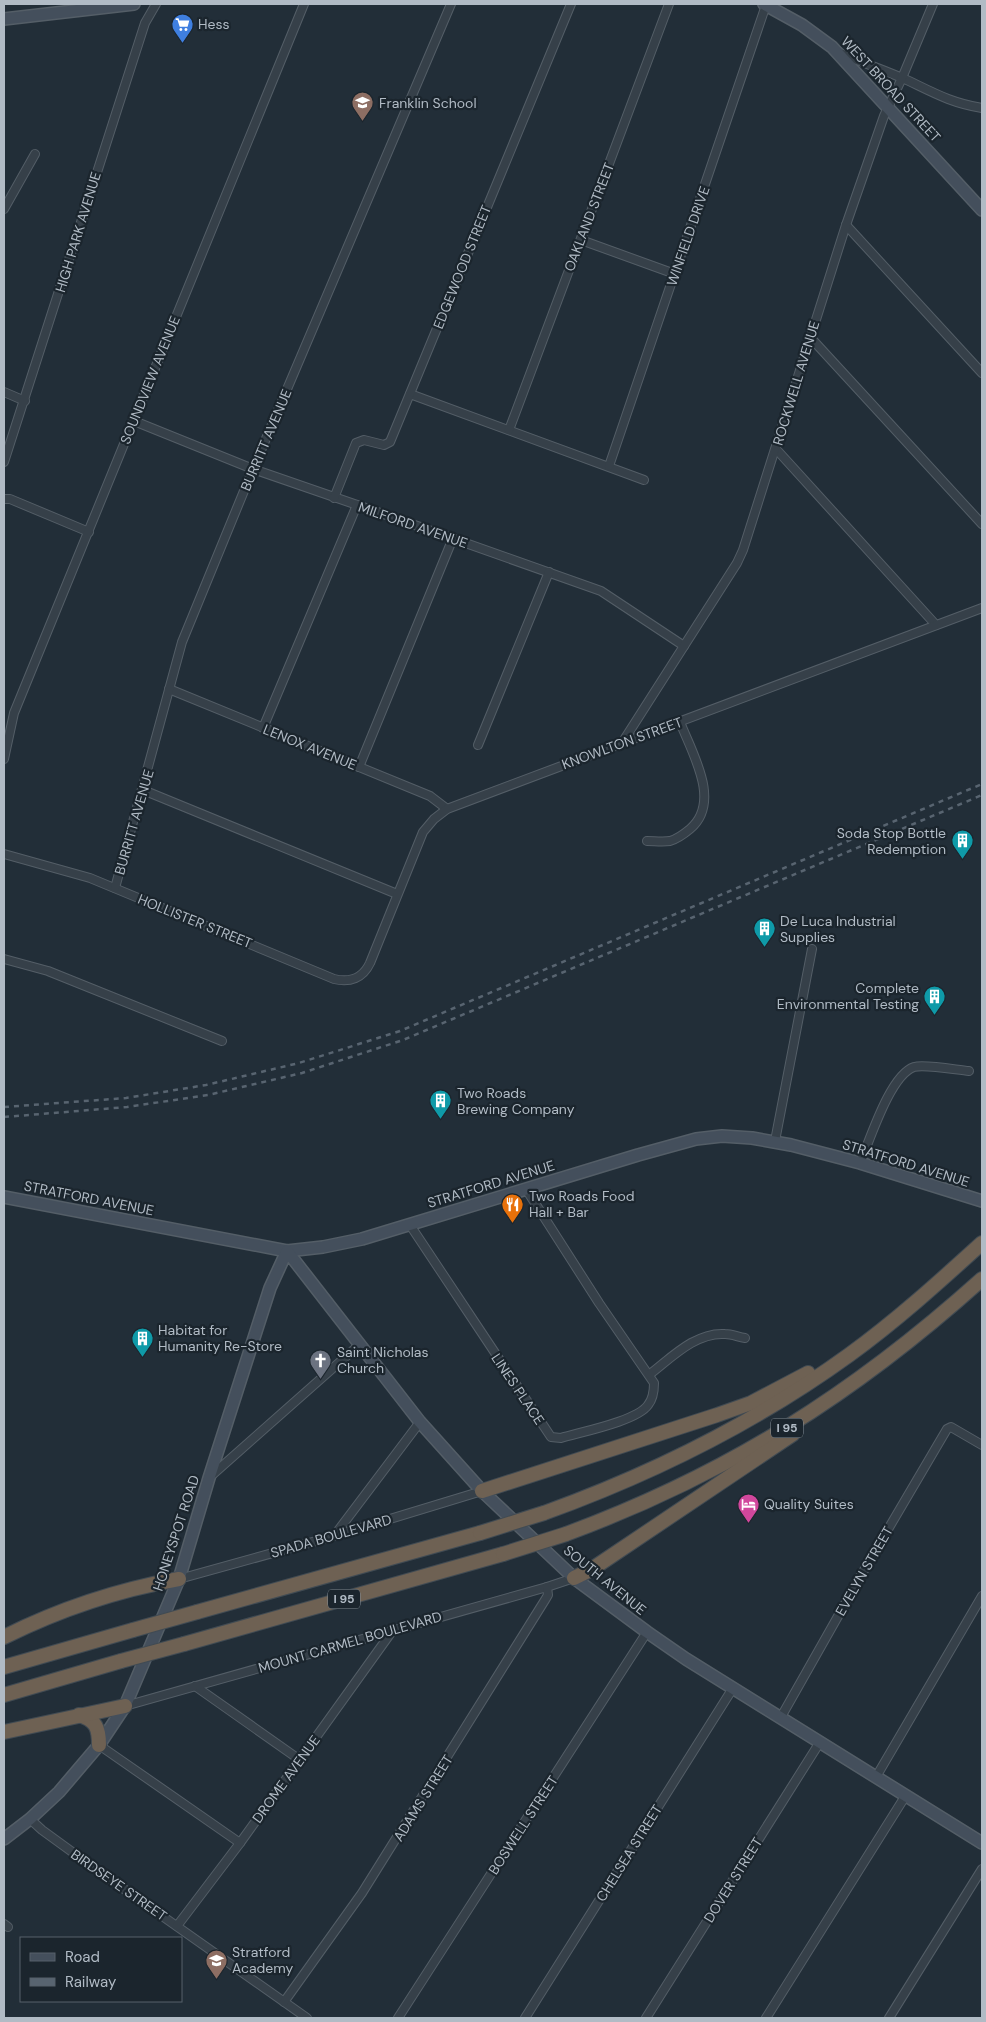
<svg xmlns="http://www.w3.org/2000/svg" width="986" height="2022" font-family="'DM Sans',sans-serif">
<style>
.lines{fill:none;stroke-linecap:round;stroke-linejoin:round}
.minor-casing{stroke:#545e67;stroke-width:10}
.secondary-casing{stroke:#545e67;stroke-width:14}
.motorway-casing{stroke:#414b53;stroke-width:16}
.minor{stroke:#364049;stroke-width:8}
.secondary{stroke:#444f5c;stroke-width:11}
.motorway{stroke:#6e6153;stroke-width:14}
.rail{stroke:#586470;stroke-width:2.5;stroke-dasharray:5 5;stroke-linecap:butt}
.motorway-bridge-casing{stroke:#414b53;stroke-width:16;stroke-linecap:butt}
.motorway-bridge{stroke:#6e6153;stroke-width:14}
.labels{text-anchor:middle;dominant-baseline:central;stroke-width:4.5;stroke-linejoin:round;paint-order:stroke}
.shield{fill:#1b252d;stroke:#848e97;stroke-width:1}
.shield-label{font-size:12px;font-weight:bold;fill:#b1bbc5}
.poi-label{font-size:14px;fill:#b1bbc5;stroke:#1b252d;text-anchor:start}
.street-label{font-size:14px;fill:#b1bbc5;stroke:#1b252d}
</style>
<rect width="100%" height="100%" fill="#222e38"/>
<g class="lines">
<defs>
<g id="minor">
<path d="M840,53c23,10 47,18 69,28 27,13 43,22 73,27"/>
<path d="M4,209l31,-55"/>
<path d="M846,225l136,148"/>
<path d="M581,240l94,34"/>
<path d="M810,337l172,187"/>
<path d="M4,392l21,9"/>
<path d="M410,394l234,86"/>
<path d="M134,421l119,48 139,48 209,74 83,55"/>
<path d="M509,430l160,-426"/>
<path d="M776,449l160,176"/>
<path d="M4,462l141,-439 11,-19"/>
<path d="M609,466l157,-461"/>
<path d="M334,498l22,-55 8,-3 20,5 6,-3 181,-438"/>
<path d="M4,499h6l79,33"/>
<path d="M169,689l261,107 17,13"/>
<path d="M263,728l94,-223"/>
<path d="M622,743l115,-180 6,-13 103,-325 38,-109 18,-38 31,-74"/>
<path d="M478,745l71,-173"/>
<path d="M4,759l10,-46 290,-709"/>
<path d="M359,767l94,-229"/>
<path d="M143,790l254,104"/>
<path d="M647,841c7,0 16,1 23,0 7,-2 14,-7 20,-12 32,-27 2,-76 -10,-107"/>
<path d="M4,854l86,24 244,101c16,4 29,-1 36,-16l53,-131 11,-13 13,-10 535,-201"/>
<path d="M115,888l67,-246 71,-173 198,-465"/>
<path d="M4,959l44,12 174,70"/>
<path d="M775,1141l37,-192"/>
<path d="M860,1163c10,-23 30,-88 54,-96 11,-3 43,3 55,4"/>
<path d="M410,1225l141,212 10,1c20,-6 76,-17 87,-33 5,-6 6,-15 6,-22l-55,-80 -73,-114"/>
<path d="M650,1374c22,-17 46,-42 75,-40 7,0 13,3 20,4"/>
<path d="M211,1476l148,-131"/>
<path d="M334,1536l86,-114"/>
<path d="M179,1579l155,-43 148,-45"/>
<path d="M195,1686l105,74"/>
<path d="M125,1706l422,-119 27,-9"/>
<path d="M781,1717l86,-152 80,-136 4,-2 31,18"/>
<path d="M99,1745l141,98"/>
<path d="M876,1777l106,-181"/>
<path d="M30,1819l12,11 55,40 210,148"/>
<path d="M4,1924l4,3"/>
<path d="M177,1926l63,-83 153,-213"/>
<path d="M284,2002l78,-109 183,-293 3,-5 -1,-8"/>
<path d="M398,2018l249,-386"/>
<path d="M525,2018l208,-330"/>
<path d="M646,2018l174,-276"/>
<path d="M766,2018l140,-223"/>
<path d="M889,2018l93,-149"/>
</g>
<g id="secondary">
<path d="M764,4l38,21 30,22 150,163"/>
<path d="M4,19l130,-15"/>
<path d="M4,1197l283,54 36,-4 39,-8 276,-84 58,-16 26,-3 30,2 39,7 69,18 122,38"/>
<path d="M4,1839l26,-20 29,-27 40,-47 26,-39 54,-127 30,-101 61,-190 17,-37 133,171 62,69 92,87 73,54 39,27 296,184"/>
</g>
<g id="motorway">
<path d="M482,1491l235,-76 34,-12 57,-30"/>
<path d="M544,1513c108,-39 211,-90 305,-158 47,-34 90,-73 133,-112"/>
<path d="M566,1534c162,-60 288,-140 416,-255"/>
<path d="M574,1578l18,-9 201,-135"/>
<path d="M197,1612l283,-79"/>
<path d="M4,1637c56,-28 113,-47 175,-58"/>
<path d="M184,1644l319,-90"/>
<path d="M4,1667l129,-37"/>
<path d="M4,1695l117,-34"/>
<path d="M79,1715c17,5 20,13 20,30"/>
<path d="M4,1732l121,-26"/>
</g>
</defs>
<use href="#minor" class="minor-casing"/>
<use href="#secondary" class="secondary-casing"/>
<use href="#motorway" class="motorway-casing"/>
<use href="#minor" class="minor"/>
<use href="#secondary" class="secondary"/>
<use href="#motorway" class="motorway"/>
<g class="rail">
<path d="M4,1107l122,-9 80,-13 93,-22 101,-32 582,-247"/>
<path d="M4,1117l123,-10 81,-12 94,-22 101,-33 579,-245"/>
</g>
<defs>
<g id="motorway-bridge">
<path d="M480,1533l64,-20"/>
<path d="M503,1554l63,-20"/>
<path d="M133,1630l64,-18"/>
<path d="M121,1661l63,-17"/>
</g>
</defs>
<use href="#motorway-bridge" class="motorway-bridge-casing"/>
<use href="#motorway-bridge" class="motorway-bridge"/>
</g>
<defs>
<symbol id="supermarket-pin" viewBox="-11 -11 22 30"><path d="M0 17L-7.5 6A9.5 9.5 0 1 1 7.5 6Z" fill="#3f7fe0" stroke="#1b252d"/><path d="M-6-5.5h2.5l.6 2H6L4.5 2H-2.5L-4.4-4H-6ZM-1.5 3.2a1.3 1.3 0 1 0 .1 0ZM3 3.2a1.3 1.3 0 1 0 .1 0Z" fill="#fff"/></symbol>
<symbol id="school-pin" viewBox="-11 -11 22 30"><path d="M0 17L-7.5 6A9.5 9.5 0 1 1 7.5 6Z" fill="#8d6e63" stroke="#1b252d"/><path d="M0-5L7-2L0 1L-7-2ZM-4 1L0 2.5L4 1V4Q0 6-4 4Z" fill="#fff"/></symbol>
<symbol id="building-pin" viewBox="-11 -11 22 30"><path d="M0 17L-7.5 6A9.5 9.5 0 1 1 7.5 6Z" fill="#0f9aa8" stroke="#1b252d"/><path d="M-4-6H4V6H1V3H-1V6H-4ZM-2.5-4.3h1.7v1.8h-1.7ZM.8-4.3h1.7v1.8H.8ZM-2.5-1h1.7V.8h-1.7ZM.8-1h1.7V.8H.8Z" fill="#fff"/></symbol>
<symbol id="restaurant-pin" viewBox="-11 -11 22 30"><path d="M0 17L-7.5 6A9.5 9.5 0 1 1 7.5 6Z" fill="#e8710a" stroke="#1b252d"/><path d="M-5-6h1v4h1v-4h1v4h1v-4h1v5L-1.5 .5V6h-2V.5L-5-1ZM5-6V6H3V1.5H1.5Q1.5-4 5-6Z" fill="#fff"/></symbol>
<symbol id="church-pin" viewBox="-11 -11 22 30"><path d="M0 17L-7.5 6A9.5 9.5 0 1 1 7.5 6Z" fill="#6b7280" stroke="#1b252d"/><path d="M-1.2-6h2.4v3.5h3.3v2.4h-3.3V6h-2.4V-.1h-3.3v-2.4h3.3Z" fill="#fff"/></symbol>
<symbol id="hotel-pin" viewBox="-11 -11 22 30"><path d="M0 17L-7.5 6A9.5 9.5 0 1 1 7.5 6Z" fill="#d1479c" stroke="#1b252d"/><path d="M-6-4.5h1.5V1H6V5H4.5V3h-9V5H-6ZM-4 0a1.8 1.8 0 1 1 3.6 0ZM.5 0V-2.5h3Q6-2.5 6 0Z" fill="#fff"/></symbol>
</defs>
<g fill-rule="evenodd">
<use href="#supermarket-pin" x="170" y="12" width="25" height="34"/>
<use href="#school-pin" x="350" y="90" width="25" height="34"/>
<use href="#building-pin" x="950" y="828" width="25" height="34"/>
<use href="#building-pin" x="752" y="916" width="25" height="34"/>
<use href="#building-pin" x="922" y="984" width="25" height="34"/>
<use href="#building-pin" x="428" y="1088" width="25" height="34"/>
<use href="#restaurant-pin" x="500" y="1192" width="25" height="34"/>
<use href="#building-pin" x="130" y="1326" width="25" height="34"/>
<use href="#church-pin" x="308" y="1348" width="25" height="34"/>
<use href="#hotel-pin" x="736" y="1492" width="25" height="34"/>
<use href="#school-pin" x="204" y="1948" width="25" height="34"/>
</g>
<g class="labels">
<g class="shield">
<rect x="771" y="1418.5" width="32" height="19" rx="4"/>
<rect x="328" y="1589.5" width="32" height="19" rx="4"/>
</g>
<g class="shield-label">
<text x="787" y="1428">I 95</text>
<text x="344" y="1599">I 95</text>
</g>
<g class="poi-label">
<text x="198" y="24">Hess</text>
<text x="379" y="103">Franklin School</text>
<text x="946" y="833" text-anchor="end">Soda Stop Bottle<tspan x="946" dy="16">Redemption</tspan></text>
<text x="780" y="921">De Luca Industrial<tspan x="780" dy="16">Supplies</tspan></text>
<text x="919" y="988" text-anchor="end">Complete<tspan x="919" dy="16">Environmental Testing</tspan></text>
<text x="457" y="1093">Two Roads<tspan x="457" dy="16">Brewing Company</tspan></text>
<text x="529" y="1196">Two Roads Food<tspan x="529" dy="16">Hall + Bar</tspan></text>
<text x="158" y="1330">Habitat for<tspan x="158" dy="16">Humanity Re-Store</tspan></text>
<text x="337" y="1352">Saint Nicholas<tspan x="337" dy="16">Church</tspan></text>
<text x="764" y="1504">Quality Suites</text>
<text x="232" y="1952">Stratford<tspan x="232" dy="16">Academy</tspan></text>
</g>
<g class="street-label">
<text transform="translate(891 89) rotate(47)">WEST BROAD STREET</text>
<text transform="translate(589 217) rotate(-69)">OAKLAND STREET</text>
<text transform="translate(78 232) rotate(-73)">HIGH PARK AVENUE</text>
<text transform="translate(688 236) rotate(-71)">WINFIELD DRIVE</text>
<text transform="translate(462 267) rotate(-68)">EDGEWOOD STREET</text>
<text transform="translate(150 380) rotate(-68)">SOUNDVIEW AVENUE</text>
<text transform="translate(796 383) rotate(-73)">ROCKWELL AVENUE</text>
<text transform="translate(266 440) rotate(-67)">BURRITT AVENUE</text>
<text transform="translate(413 525) rotate(19)">MILFORD AVENUE</text>
<text transform="translate(622 743) rotate(-20)">KNOWLTON STREET</text>
<text transform="translate(310 747) rotate(22)">LENOX AVENUE</text>
<text transform="translate(134 822) rotate(-74)">BURRITT AVENUE</text>
<text transform="translate(195 921) rotate(22)">HOLLISTER STREET</text>
<text transform="translate(906 1163) rotate(17)">STRATFORD AVENUE</text>
<text transform="translate(491 1184) rotate(-17)">STRATFORD AVENUE</text>
<text transform="translate(89 1198) rotate(11)">STRATFORD AVENUE</text>
<text transform="translate(518 1389) rotate(56)">LINES PLACE</text>
<text transform="translate(176 1533) rotate(-72)">HONEYSPOT ROAD</text>
<text transform="translate(331 1536) rotate(-16)">SPADA BOULEVARD</text>
<text transform="translate(864 1571) rotate(-60)">EVELYN STREET</text>
<text transform="translate(605 1580) rotate(39)">SOUTH AVENUE</text>
<text transform="translate(350 1642) rotate(-16)">MOUNT CARMEL BOULEVARD</text>
<text transform="translate(286 1779) rotate(-54)">DROME AVENUE</text>
<text transform="translate(423 1798) rotate(-58)">ADAMS STREET</text>
<text transform="translate(523 1825) rotate(-57)">BOSWELL STREET</text>
<text transform="translate(629 1853) rotate(-58)">CHELSEA STREET</text>
<text transform="translate(733 1880) rotate(-58)">DOVER STREET</text>
<text transform="translate(119 1885) rotate(35)">BIRDSEYE STREET</text>
</g>
</g>
<rect width="986" height="2022" fill="none" stroke="#b1bbc5" stroke-width="10"/>
<rect x="20" y="1937" width="162" height="65" fill="#1b252d" stroke="#57616a"/>
<rect x="30" y="1953" width="25" height="8" fill="#444f5c" stroke="#57616a"/>
<text x="65" y="1962" font-size="15" fill="#b1bbc5">Road</text>
<rect x="30" y="1978" width="25" height="8" fill="#586470" stroke="#57616a"/>
<text x="65" y="1987" font-size="15" fill="#b1bbc5">Railway</text>
</svg>
